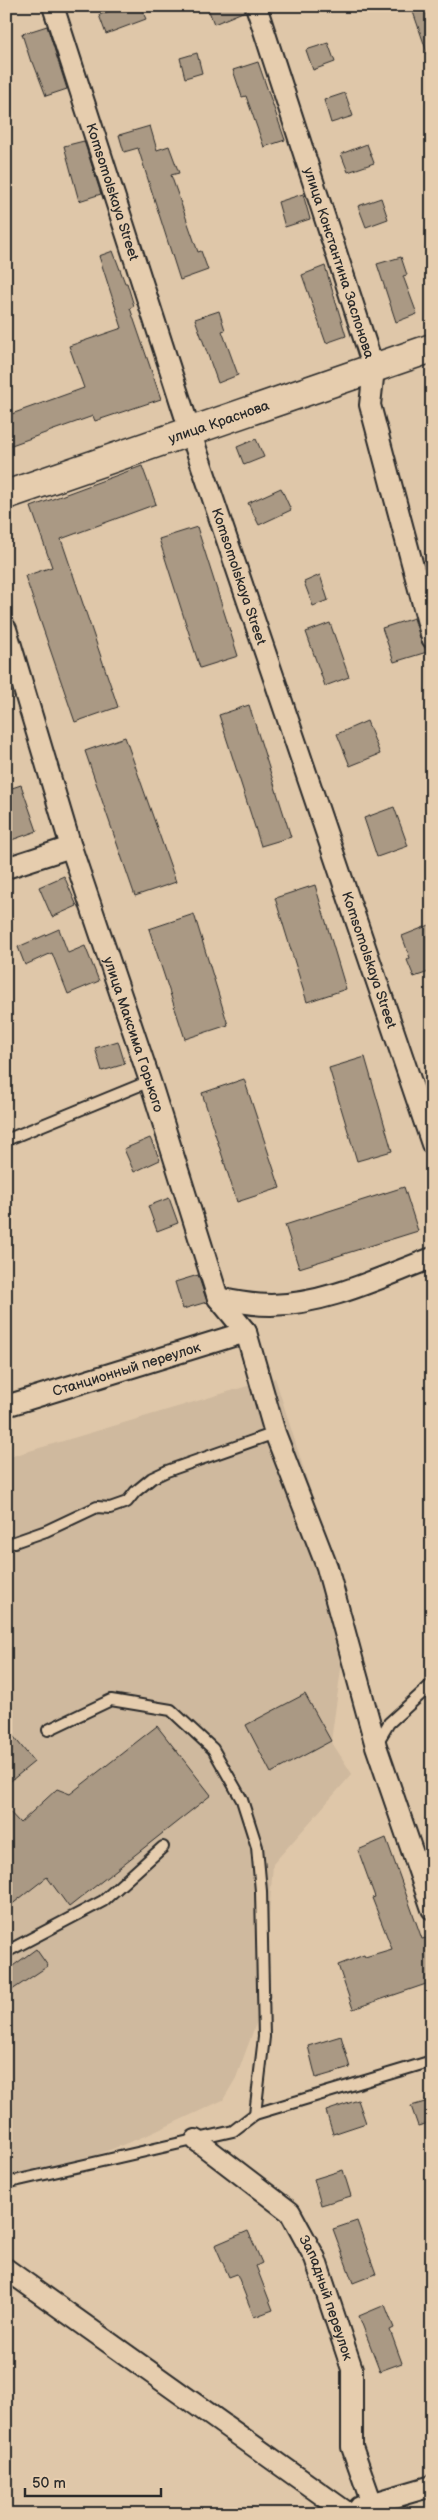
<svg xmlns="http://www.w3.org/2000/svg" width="438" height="2520" font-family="'Balsamiq Sans',sans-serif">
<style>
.built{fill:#cfb99e}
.building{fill:#aa9984;stroke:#2b2b2b}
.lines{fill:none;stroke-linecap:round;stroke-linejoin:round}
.service-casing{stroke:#2b2b2b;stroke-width:14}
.minor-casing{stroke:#2b2b2b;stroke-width:24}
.secondary-casing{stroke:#2b2b2b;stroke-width:31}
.service{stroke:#e6cdae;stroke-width:10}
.minor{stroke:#e6cdae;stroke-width:20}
.secondary{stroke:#e6cdae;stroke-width:28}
.labels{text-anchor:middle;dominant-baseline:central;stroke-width:4.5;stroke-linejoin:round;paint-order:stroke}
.street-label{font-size:14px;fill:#2b2b2b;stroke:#e6cdae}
</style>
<rect width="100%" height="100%" fill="#dfc7a9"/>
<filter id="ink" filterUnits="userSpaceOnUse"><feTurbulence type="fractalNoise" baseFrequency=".02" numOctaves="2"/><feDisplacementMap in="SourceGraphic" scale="10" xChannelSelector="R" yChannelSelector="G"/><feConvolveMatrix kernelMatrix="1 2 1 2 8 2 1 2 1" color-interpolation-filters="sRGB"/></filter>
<g filter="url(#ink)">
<path class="built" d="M275,1378l74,234 -18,129 21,33 -79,90 -11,143 -26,71 -13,22 -73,34 -144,57v-733z"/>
<g class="building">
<path d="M123,6h17l6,13 -40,15 -7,-19z"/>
<path d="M207,6h37l1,5 -31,13z"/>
<path d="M411,6h21v52h-3z"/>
<path d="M47,26l20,63 -21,7 -13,-34h-2l-9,-28z"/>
<path d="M328,43l7,19 -22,8 -7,-20z"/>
<path d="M197,53l5,20 -17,5 -5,-20z"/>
<path d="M258,62l27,78 -21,7 -18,-51 -4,1 -9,-27z"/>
<path d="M345,93l8,23 -22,7 -7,-23z"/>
<path d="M150,126l7,24 12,-4 10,27 -8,2 27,77 3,-1 7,19 -28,10 -42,-132 -14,4 -5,-17z"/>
<path d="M84,141l17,53 -22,7 -15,-55z"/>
<path d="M367,144l7,19 -26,9 -7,-18z"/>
<path d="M303,194l7,25 -25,8 -7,-25z"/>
<path d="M381,198l7,21 -22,8 -8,-21z"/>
<path d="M113,251l12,32h2l7,23 -4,2 31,91 -66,22 -2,-5 -87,31v-31l78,-28 -15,-42 53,-18 -23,-72z"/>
<path d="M401,257l6,18 -4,1 14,38 -21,8 -19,-58z"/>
<path d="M325,266l21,70 -20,7 -24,-68z"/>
<path d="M219,311l6,19 -3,1 16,44 -20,8 -23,-64z"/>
<path d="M256,439l8,18 -20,8 -7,-18z"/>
<path d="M142,466l14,38 -95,35 57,168 -43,15 -50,-146 27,-9 -21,-60z"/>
<path d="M281,488l10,22 -32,15 -11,-22z"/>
<path d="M197,527l41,129 -38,12 -41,-129z"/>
<path d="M320,575l8,25 -15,6 -9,-24z"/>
<path d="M414,618l7,23 6,11 -33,10 -12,-34z"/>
<path d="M330,623l19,54 -24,9 -19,-54z"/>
<path d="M249,705l42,132 -30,9 -42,-131z"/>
<path d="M367,721l13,33 -30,12 -13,-32z"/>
<path d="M125,737l51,145 -41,14 -50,-145z"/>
<path d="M21,785l16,46 -31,11v-52z"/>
<path d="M394,807l14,39 -31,11 -13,-39z"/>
<path d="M64,876l13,30 -25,11 -13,-30z"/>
<path d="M315,885l31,104 -39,13 -32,-104z"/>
<path d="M194,914l34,111 -43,14 -36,-110z"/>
<path d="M432,924v47l-18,6 -7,-17 3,-2 -8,-22z"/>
<path d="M59,929l9,24 17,-7 14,35 -31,13 -16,-41 -27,12 -7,-18z"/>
<path d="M118,1041l7,23 -23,7 -7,-23z"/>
<path d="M365,1057l27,94 -35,10 -28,-93z"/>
<path d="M244,1079l36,109 -43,14 -35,-109z"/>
<path d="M150,1138l10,22 -26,12 -10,-23z"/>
<path d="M404,1187l14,44 -119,37 -14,-43z"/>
<path d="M169,1198l9,25 -21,8 -9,-25z"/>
<path d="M198,1275l9,27 -24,7 -8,-27z"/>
<path d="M305,1694l26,47 -60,32 -25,-48z"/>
<path d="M157,1726l54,69 -142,112 -22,-30 -41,32v-44l3,-7 -3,-3v-47l14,15 37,-34 13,5z"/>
<path d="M6,1727l28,35 -28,23z"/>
<path d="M386,1838l36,101 4,-1 6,18v26l-79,27 -15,-44 26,-10 1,2 27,-8 -20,-51 3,-1 -17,-47z"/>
<path d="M36,1949l12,17 -42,28v-23z"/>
<path d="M341,2036l9,32 -34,10 -8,-32z"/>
<path d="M358,2100l8,23 -33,11 -7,-23z"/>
<path d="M432,2100v22l-14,4 -7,-20z"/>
<path d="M343,2170l8,26 -30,9 -7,-26z"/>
<path d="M357,2221l19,53 -23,9 -20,-54z"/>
<path d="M248,2231l14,32 -6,3 17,44 -19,7 -17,-43 -8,3 -14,-32z"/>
<path d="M385,2305l9,23 -4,2 12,33 -22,8 -21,-55z"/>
</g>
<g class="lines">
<defs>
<g id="service">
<path d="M6,1140l144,-59"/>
<path d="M6,1545l40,-14 51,-24 13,1 17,-6 8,-10 17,-14 15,-7 108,-38"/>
<path d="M376,1745l13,-22 43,-39"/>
<path d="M6,1952l97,-51 60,-54"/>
<path d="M255,2114l177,-53"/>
<path d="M6,2183l227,-52 22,-17 9,-77 -3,-146 -4,-44 -15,-47 -29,-51 -42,-39 -60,-10 -63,30"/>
</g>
<g id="minor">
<path id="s1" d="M53,6l137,425 242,713"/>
<path id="s2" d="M256,6l118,363 -4,36 62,233"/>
<path id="s3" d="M6,629l65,218 79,234 68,217 28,34 29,101 52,134 49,179 56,163"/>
<path d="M6,868l65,-21"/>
<path d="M218,1298c18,4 35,7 53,7 56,-1 110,-28 161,-47"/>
<path id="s4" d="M6,1406l240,-74"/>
<path id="s5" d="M196,2140l94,72 25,46 37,111v78l20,57"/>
<path d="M6,2269l343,245"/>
<path d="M360,2507l72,-21"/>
</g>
<g id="secondary">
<path id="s6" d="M6,495l426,-147"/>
</g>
</defs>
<use href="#service" class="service-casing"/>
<use href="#minor" class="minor-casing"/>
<use href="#secondary" class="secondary-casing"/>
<use href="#service" class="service"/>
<use href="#minor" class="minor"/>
<use href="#secondary" class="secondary"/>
</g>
</g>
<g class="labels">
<g class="street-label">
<text stroke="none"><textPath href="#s1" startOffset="195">Komsomolskaya Street</textPath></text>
<text stroke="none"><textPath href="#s2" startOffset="270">улица Константина Заслонова</textPath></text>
<text stroke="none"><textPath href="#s6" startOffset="225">улица Краснова</textPath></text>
<text stroke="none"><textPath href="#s1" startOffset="600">Komsomolskaya Street</textPath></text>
<text stroke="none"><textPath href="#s1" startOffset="1005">Komsomolskaya Street</textPath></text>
<text stroke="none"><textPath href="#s3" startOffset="425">улица Максима Горького</textPath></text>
<text stroke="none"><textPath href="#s4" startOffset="126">Станционный переулок</textPath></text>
<text stroke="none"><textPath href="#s5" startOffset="212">Западный переулок</textPath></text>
</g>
</g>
<rect width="438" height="2520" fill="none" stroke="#e6cdae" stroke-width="25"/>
<rect x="12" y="12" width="413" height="2495" fill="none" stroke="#2b2b2b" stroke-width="2" filter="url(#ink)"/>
<path d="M25 2488v8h136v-8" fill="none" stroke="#2b2b2b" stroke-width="2.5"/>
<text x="32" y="2488" font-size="15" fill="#2b2b2b" stroke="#e6cdae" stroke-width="4" paint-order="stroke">50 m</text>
</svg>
